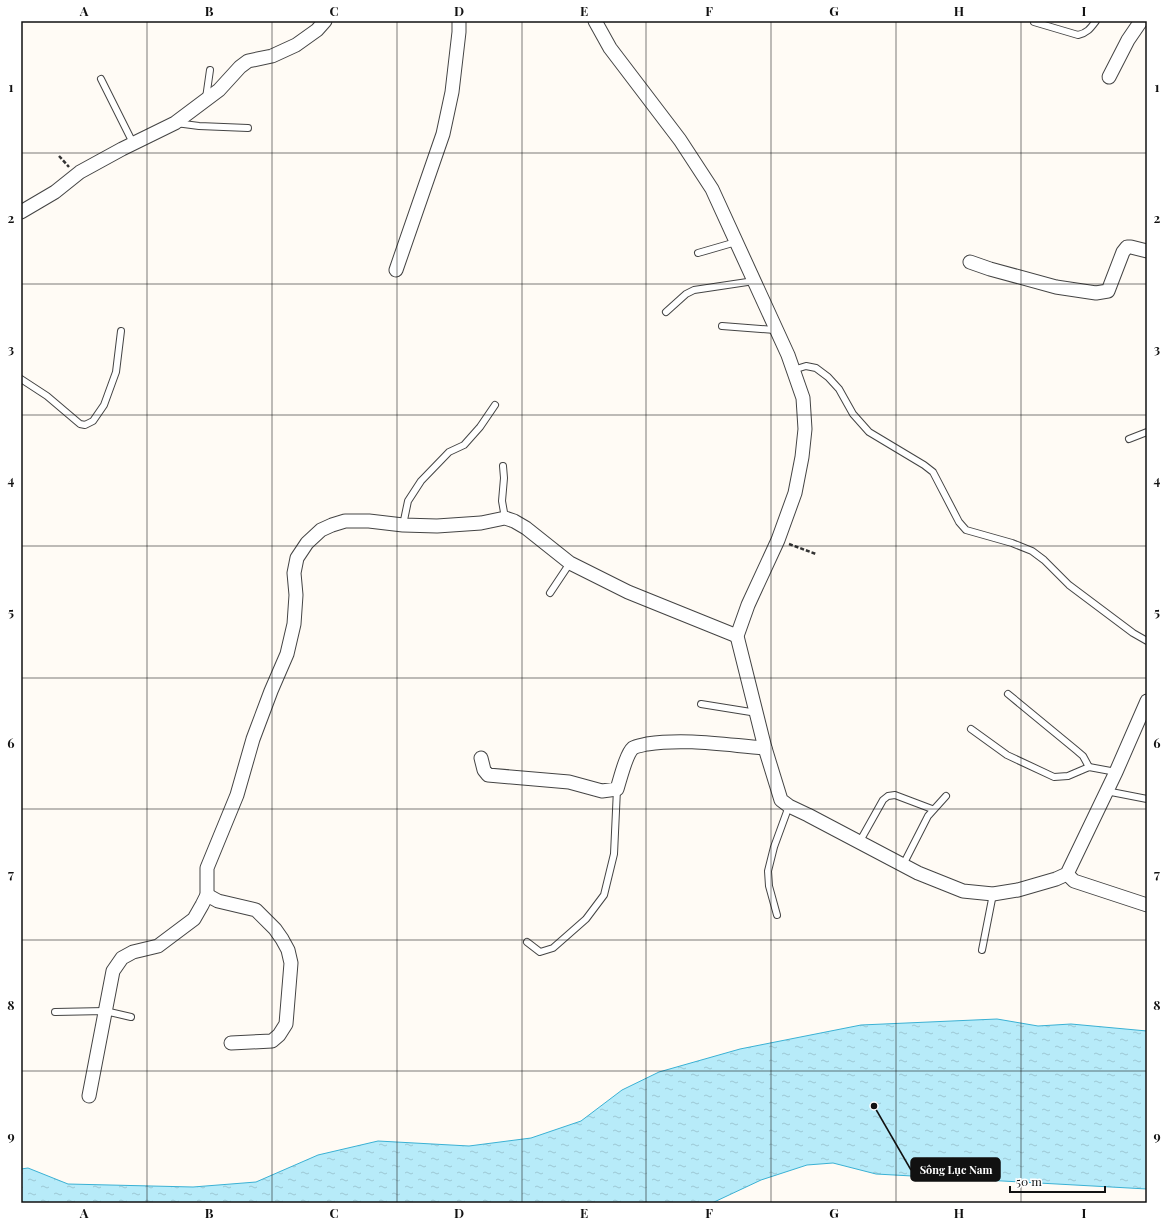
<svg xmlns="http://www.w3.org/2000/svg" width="1168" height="1224" font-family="'Playfair Display',serif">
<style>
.water{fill:url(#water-ripples);stroke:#3ab1d4}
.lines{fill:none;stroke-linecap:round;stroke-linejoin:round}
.service-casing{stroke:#444;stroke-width:8}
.minor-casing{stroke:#444;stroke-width:15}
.path{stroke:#333;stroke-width:2.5;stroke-dasharray:4 2;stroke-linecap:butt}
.service{stroke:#fff;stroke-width:6}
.minor{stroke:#fff;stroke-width:13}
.grid{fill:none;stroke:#111;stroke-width:1;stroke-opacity:0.55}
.leader{fill:none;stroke:#111;stroke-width:1.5}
.callout-dot{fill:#111;stroke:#fff;stroke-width:1.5}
.callout{fill:#111;stroke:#111;stroke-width:1.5}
.callout-label{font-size:11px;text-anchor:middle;font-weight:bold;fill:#fff}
.neatline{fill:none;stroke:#111;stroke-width:1.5}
.grid-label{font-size:13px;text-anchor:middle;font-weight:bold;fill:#111}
</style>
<defs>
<pattern id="water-ripples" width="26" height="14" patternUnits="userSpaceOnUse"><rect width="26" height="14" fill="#b7ebf9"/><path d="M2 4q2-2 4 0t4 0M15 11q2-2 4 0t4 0" fill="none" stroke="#9cc8d4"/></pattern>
</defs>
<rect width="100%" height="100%" fill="#fffbf5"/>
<path class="water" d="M997,1019l41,7 33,-2 76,7v158l-271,-15 -43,-11 -26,2 -46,15 -49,23h-691v-34l7,-1 40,16 125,3 63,-5 62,-27 60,-14 91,5 62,-8 50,-17 41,-31 37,-18 81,-23 121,-24z"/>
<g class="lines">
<defs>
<g id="service">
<path d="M1034,22l44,13c9,-2 12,-6 18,-14"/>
<path d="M101,79l32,64"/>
<path d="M206,98l4,-28"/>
<path d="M176,123l23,3 49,2"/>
<path d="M698,253l38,-11"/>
<path d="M666,312l20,-18 8,-4 60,-9"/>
<path d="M722,326l53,4"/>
<path d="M793,370l13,-4 10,2 12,9 11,12 14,25 16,18 55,33 9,7 26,50 7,8 46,13 20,8 12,9 25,25 64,48 14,8"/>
<path d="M21,379l26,17 33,28 5,1 8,-4 11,-16 12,-33 5,-41"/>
<path d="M1129,439l18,-7"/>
<path d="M503,466l1,12 -2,23 3,17"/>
<path d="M403,525l5,-24 13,-20 28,-29 15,-7 16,-18 15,-22"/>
<path d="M550,593l20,-30"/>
<path d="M1008,694l68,56 7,6 6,11"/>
<path d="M701,704l56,9"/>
<path d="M971,729l36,26 47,22 14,-1 21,-9 27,5"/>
<path d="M1106,791l41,8"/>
<path d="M860,841l23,-41 5,-4 7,-1 37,14"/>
<path d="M903,865l25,-49 18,-20"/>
<path d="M777,915l-8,-29 -1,-15 6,-24 15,-41"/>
<path d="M527,942l13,10 13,-4 33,-29 18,-24 10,-41 3,-65"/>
<path d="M982,950l11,-56"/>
<path d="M55,1012l50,-1 26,6"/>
</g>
<g id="minor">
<path d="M595,21l15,27 70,92 32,49 76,166 15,43 2,31 -3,28 -7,36 -17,47 -30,65 -11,31 28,112 16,52 8,6 19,9 110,58 45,18 30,3 25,-4 38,-11 11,-5 49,-102 31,-71"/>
<path d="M1109,77l19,-37 13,-19"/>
<path d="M21,212l34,-20 25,-20 42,-23 53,-26 44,-33 21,-23 8,-6 24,-5 24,-11 21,-15 8,-9"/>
<path d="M970,262l20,7 66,18 40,6 12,-2 15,-39 4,-5h4l16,4"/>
<path d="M396,270l47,-136 9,-42 7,-60v-11"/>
<path d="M481,758l3,12 4,5 81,7 33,9 15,-2c3,-9 9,-35 16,-41 3,-2 10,-3 14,-4 39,-6 79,1 118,4"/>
<path d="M1067,874l7,7 73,24"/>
<path d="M207,895l11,6 38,9 19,19 7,10 6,11 3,13 -5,61 -7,11 -7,6 -41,2"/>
<path d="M89,1096l24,-125 9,-13 11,-6 25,-6 36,-27 8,-14 5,-10v-27l30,-73 16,-56 18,-48 16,-37 7,-30 2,-29 -2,-22 3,-15 10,-15 14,-13 11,-5 13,-4h24l34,4 34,1 44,-3 24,-5 9,3 12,7 44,35 58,29 109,44"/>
</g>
</defs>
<use href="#service" class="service-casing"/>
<use href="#minor" class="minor-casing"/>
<g class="path">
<path d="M59,156l10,11"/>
<path d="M789,544l27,10"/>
</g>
<use href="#service" class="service"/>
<use href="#minor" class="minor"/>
</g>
<path class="grid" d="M147,21v1182M272,21v1182M397,21v1182M522,21v1182M646,21v1182M771,21v1182M896,21v1182M1021,21v1182M21,153h1126M21,284h1126M21,415h1126M21,546h1126M21,678h1126M21,809h1126M21,940h1126M21,1071h1126"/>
<path class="leader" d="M874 1106L911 1170"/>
<circle class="callout-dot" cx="874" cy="1106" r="4"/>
<rect class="callout" x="911" y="1158" width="89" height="23" rx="4"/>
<g class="callout-label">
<text x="956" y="1174">Sông Lục Nam</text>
</g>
<rect width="1168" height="1224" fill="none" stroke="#ffffff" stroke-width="44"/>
<path d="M1010 1186v6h95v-6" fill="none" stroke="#111111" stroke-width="2"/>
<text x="1016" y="1186" font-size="12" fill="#111111" stroke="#ffffff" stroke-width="3" paint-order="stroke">50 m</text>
<rect x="22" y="22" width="1124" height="1180" class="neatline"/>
<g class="grid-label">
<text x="84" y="16">A</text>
<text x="209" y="16">B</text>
<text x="334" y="16">C</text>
<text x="459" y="16">D</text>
<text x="584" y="16">E</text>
<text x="709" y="16">F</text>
<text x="834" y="16">G</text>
<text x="959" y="16">H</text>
<text x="1084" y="16">I</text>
<text x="11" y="92">1</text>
<text x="1157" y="92">1</text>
<text x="11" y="223">2</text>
<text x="1157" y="223">2</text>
<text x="11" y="354">3</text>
<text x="1157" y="354">3</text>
<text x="11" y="485">4</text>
<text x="1157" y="485">4</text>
<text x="11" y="617">5</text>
<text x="1157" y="617">5</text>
<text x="11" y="748">6</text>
<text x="1157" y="748">6</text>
<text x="11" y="879">7</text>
<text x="1157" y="879">7</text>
<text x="11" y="1010">8</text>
<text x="1157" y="1010">8</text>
<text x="11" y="1141">9</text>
<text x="1157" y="1141">9</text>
<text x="84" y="1218">A</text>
<text x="209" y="1218">B</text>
<text x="334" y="1218">C</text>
<text x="459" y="1218">D</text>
<text x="584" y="1218">E</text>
<text x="709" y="1218">F</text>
<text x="834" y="1218">G</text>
<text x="959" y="1218">H</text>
<text x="1084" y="1218">I</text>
</g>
</svg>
